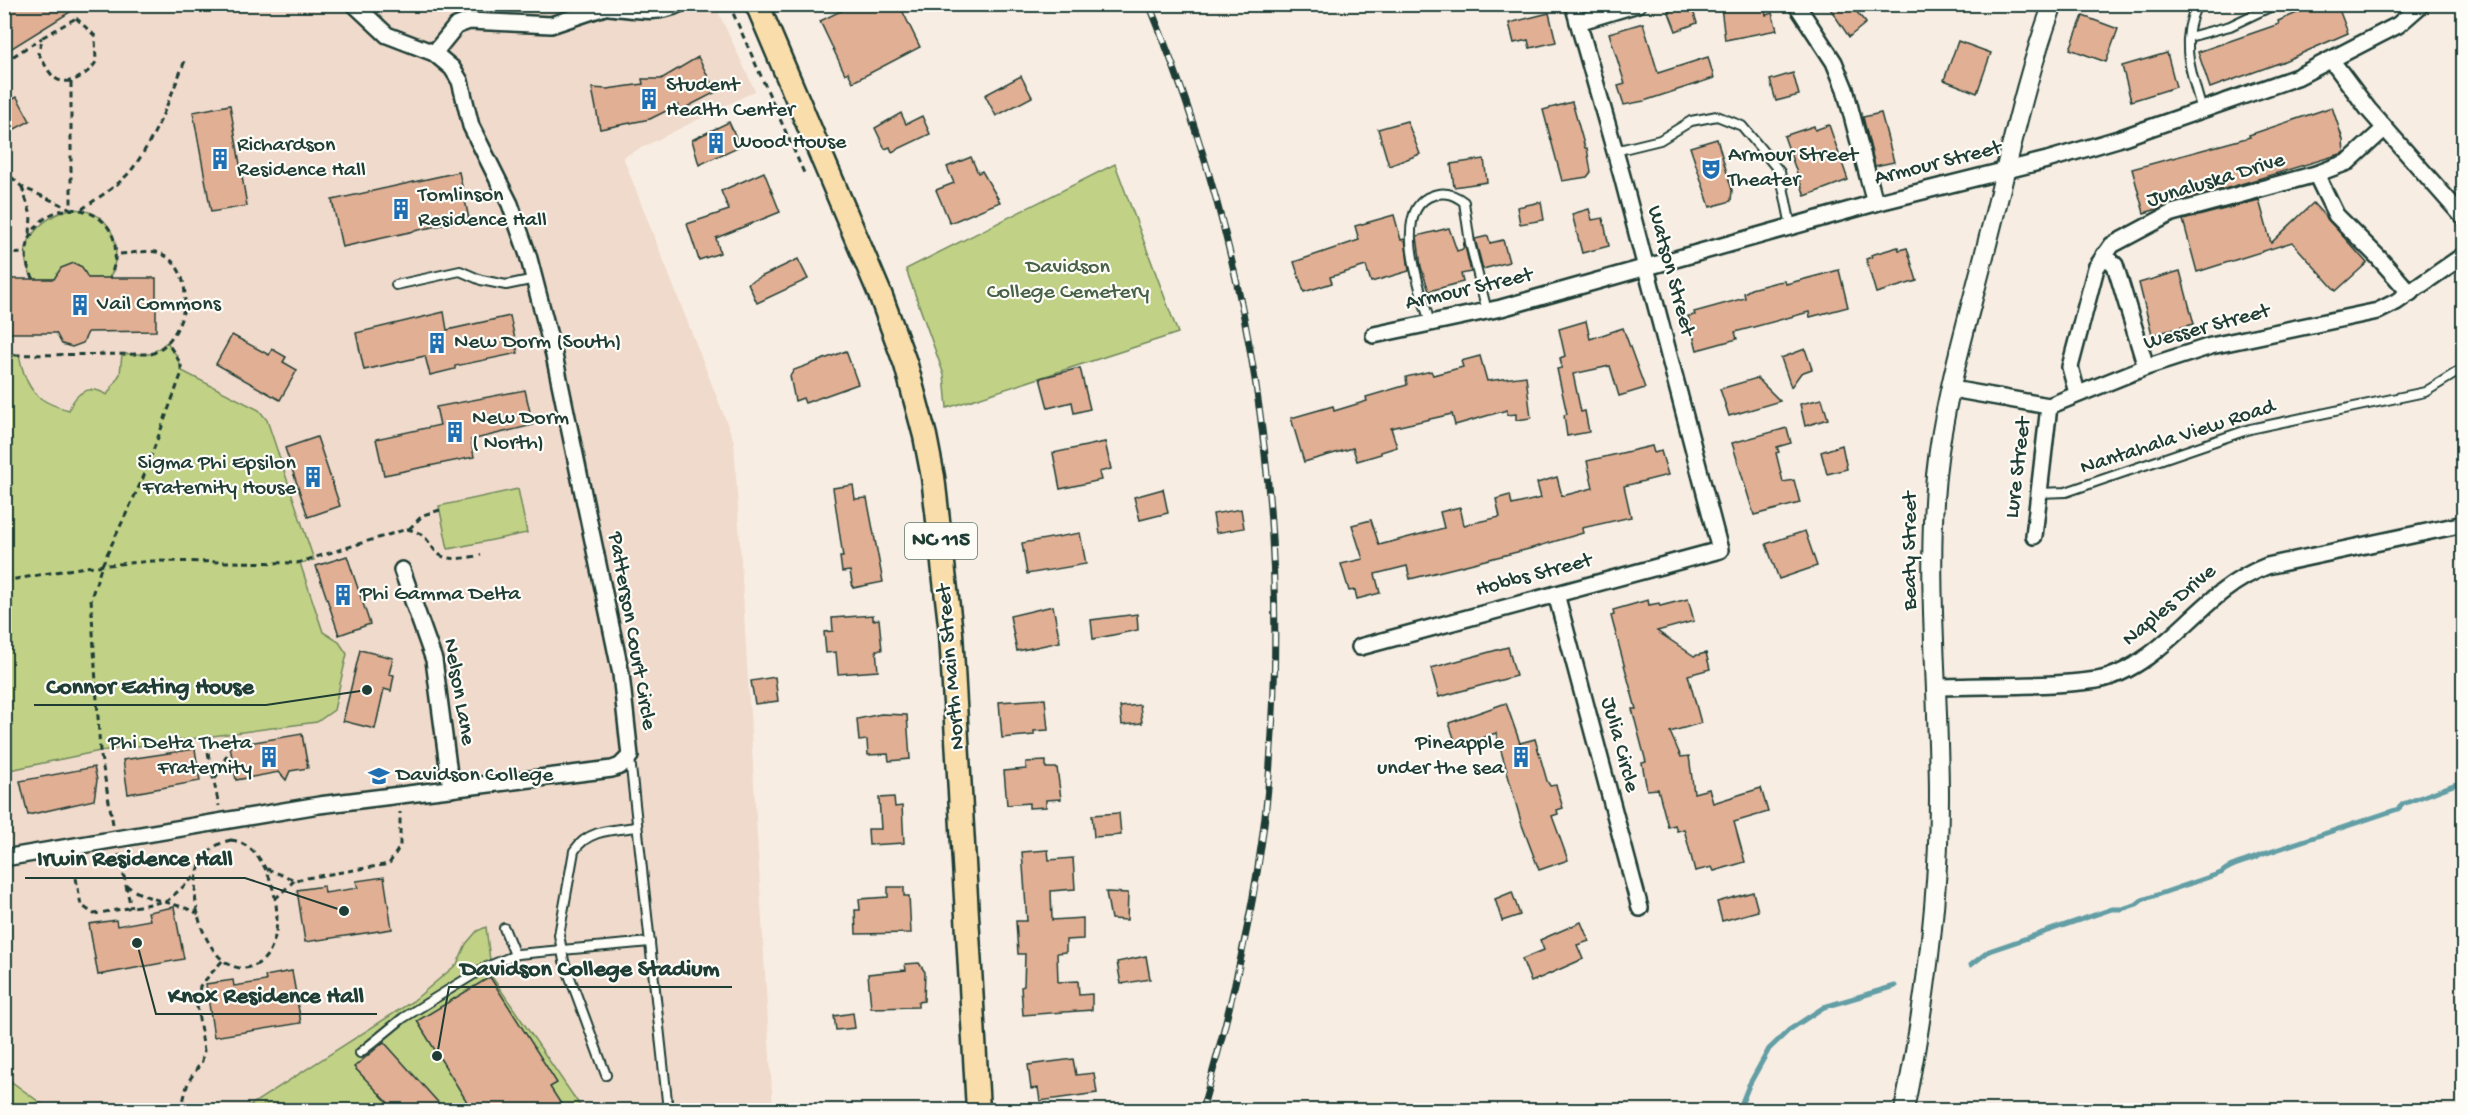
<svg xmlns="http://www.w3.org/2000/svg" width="2468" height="1115" font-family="'Gochi Hand',sans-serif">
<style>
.built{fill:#f0dacb}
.green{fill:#c1d286;stroke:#70885d;stroke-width:1.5}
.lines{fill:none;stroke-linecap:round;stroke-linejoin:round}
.stream{stroke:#639ea5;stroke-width:5}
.building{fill:#e1af94;stroke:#1f3d34;stroke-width:1.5}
.service-casing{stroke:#1f3d34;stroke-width:12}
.minor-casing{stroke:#1f3d34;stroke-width:20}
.tertiary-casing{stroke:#1f3d34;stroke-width:22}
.primary-casing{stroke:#1f3d34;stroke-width:27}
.path{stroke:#1f3d34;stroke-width:3;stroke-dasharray:6 4.5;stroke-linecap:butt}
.service{stroke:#fdfcf7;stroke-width:8}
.minor{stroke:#fdfcf7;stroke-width:15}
.tertiary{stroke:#fdfcf7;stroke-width:18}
.primary{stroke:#f9deab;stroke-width:22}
.rail-casing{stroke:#1f3d34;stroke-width:7}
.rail{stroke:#fdfcf7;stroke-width:4.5;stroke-dasharray:14;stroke-linecap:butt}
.labels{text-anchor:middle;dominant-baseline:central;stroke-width:4.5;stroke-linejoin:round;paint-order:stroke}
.shield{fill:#fdfcf7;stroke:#62766e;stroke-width:1.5}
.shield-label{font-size:21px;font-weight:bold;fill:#1f3d34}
.poi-label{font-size:22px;fill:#1f3d34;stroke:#fdfcf7;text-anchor:start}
.street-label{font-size:22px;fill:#1f3d34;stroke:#fdfcf7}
.park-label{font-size:22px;fill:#486248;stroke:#fdfcf7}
.leader{fill:none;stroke:#1f3d34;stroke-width:2}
.callout-dot{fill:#1f3d34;stroke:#fdfcf7;stroke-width:2}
.callout-label{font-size:24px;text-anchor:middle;font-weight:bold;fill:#1f3d34;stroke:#fdfcf7;stroke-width:4.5;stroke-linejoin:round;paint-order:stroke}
</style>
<rect width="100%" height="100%" fill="#f7ede3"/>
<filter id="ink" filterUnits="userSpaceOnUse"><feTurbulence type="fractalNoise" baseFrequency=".0167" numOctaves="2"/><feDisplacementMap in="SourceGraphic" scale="12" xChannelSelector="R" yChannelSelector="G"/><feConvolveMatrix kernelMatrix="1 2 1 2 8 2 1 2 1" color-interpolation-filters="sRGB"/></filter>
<g filter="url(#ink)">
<path class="built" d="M5,5h710l40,86 -132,66 111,284 39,669h-768z"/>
<g class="green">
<path d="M1115,164l63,169 -231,75 -3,-33 -38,-106z"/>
<path d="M71,209c41,1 53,35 39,69h-23l-5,-11 -8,-4 -13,5 -4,11h-23c-24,-31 7,-63 37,-70z"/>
<path d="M167,342l10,14 5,15 77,39 8,10 47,140 -14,3 23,69 16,10 8,12 -13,56 -17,12 -217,29 -95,20v-416h14c7,33 16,47 50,55 7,-19 21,-26 38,-15l13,-21 2,-20h29z"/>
<path d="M518,489l9,44 -79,16 -9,-43z"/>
<path d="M486,927l6,50 91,133h-340l170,-109 44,-37 9,-20 11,-13z"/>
<path d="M4,1077h1l45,33h-45z"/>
</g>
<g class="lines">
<g class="stream">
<path d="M1971,965l18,-14 123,-42h10l15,-5 5,-4 79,-27c10,-10 28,-11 40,-18l137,-46 5,-5 61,-23"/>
<path d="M1739,1110l10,-25 20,-36 20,-19 35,-23 71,-21"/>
</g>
</g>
<g class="building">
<path d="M4,4h79l-79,49z"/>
<path d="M855,4h44l21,43 -67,35 -5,-10 -3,2 -25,-53z"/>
<path d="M1684,4h7l6,19 -21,8 -8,-21z"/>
<path d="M1742,4h21l3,11 6,-2 5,17 -52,10 -4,-33z"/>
<path d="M1827,4h23l16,19 -17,14z"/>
<path d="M2318,4h19l11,29 -66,29 -72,26 -12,-36 81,-28 -1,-3z"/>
<path d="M1549,13l7,29 -26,6 -2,-8 -14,3 -5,-20z"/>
<path d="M2083,16l35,13 -12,33 -36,-13z"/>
<path d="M1643,23l15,50 50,-16 6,21 -70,23 -20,4 -6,-19 7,-2 -16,-51z"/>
<path d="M1958,41l33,12 -14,40 -33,-13z"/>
<path d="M2167,53l9,34 -45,14 -9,-35z"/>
<path d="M698,57l18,35 -35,18 -3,-5 -28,14 -50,10 -8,-41 15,1 36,-5 -1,-5h19z"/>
<path d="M1793,73l6,22 -23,6 -6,-21z"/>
<path d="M1021,76l11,21 -36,19 -11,-21z"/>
<path d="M17,97l13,24 -17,9 -9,-16v-10z"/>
<path d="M1572,102l13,46h2l4,24 -4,5 -25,4 -19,-71z"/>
<path d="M230,105l17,101 -36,6 -18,-100z"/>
<path d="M2332,107l11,33 1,13 -200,60 -12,-44 118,-32 -1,-2z"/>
<path d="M901,113l5,11 16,-8 8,18 -38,18 -2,-5 -5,2 -10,-21z"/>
<path d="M1881,113l13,49 -19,4 -12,-49z"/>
<path d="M1407,121l13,33 -31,12 -11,-37z"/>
<path d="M729,122l11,24 -41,19 -7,-25z"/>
<path d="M1829,125l19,55 -43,16 -21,-60 30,-10 1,4z"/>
<path d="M1717,139l15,51 -1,11 -21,6 -20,-60z"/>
<path d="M971,157l7,16 4,-2 18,31 -50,21 -14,-33 18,-7 -7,-16z"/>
<path d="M1484,159l3,23 -33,5 -3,-23z"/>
<path d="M459,172l10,47 -127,28 -10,-47z"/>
<path d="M764,172l16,40 -64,26 4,15 -21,7 -12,-36 42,-14 -8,-19z"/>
<path d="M2259,200l12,43 42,-40 54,60 -31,28 -44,-49 -95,30 -14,-52z"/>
<path d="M1541,202l3,18 -24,4 -3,-17z"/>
<path d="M1589,209l3,11 11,-2 6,28 -27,7 -10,-39z"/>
<path d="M1394,215l7,25 4,-1 4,32 -38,11 -5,-16 -36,11 2,6 -28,9 -10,-30 65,-22 -4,-14z"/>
<path d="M1449,228l8,23 6,-2 1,-7 7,30 -10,2 2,8 -34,9 -8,-24 -4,-31z"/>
<path d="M1488,236l2,7 13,-3 6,22 -26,7 -8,-30z"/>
<path d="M1898,247l1,3 8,-2 10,33 -41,12 -10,-34 6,-2 -1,-2z"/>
<path d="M798,259l10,20 -51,24 -9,-20z"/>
<path d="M74,263l8,4 6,11h68v53l-68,1 -5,11 -11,4 -10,-3 -6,-11h-52v-54h50l7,-11z"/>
<path d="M1839,270l9,37 -38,10 -1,-5 -74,20 2,7 -40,11 -9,-34 7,-1 -1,-3 51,-14 -1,-5 7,-4 26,-7 8,-1 1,3z"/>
<path d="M2180,271l14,53 -42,11 -13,-52z"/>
<path d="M444,312l3,18 63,-14 8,37 -63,13v3l-25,6 -5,-19 -61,14 -8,-37z"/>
<path d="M1586,321l4,18 33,-11 22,60 -26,8 -9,-30 -37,8 8,38 4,-1 4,21 -22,4 -3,-21 3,-1 -10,-45 5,-1 -2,-10 5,-2 -6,-27z"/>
<path d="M232,335l37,20 3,-6 14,8 -3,5 14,8 -17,30 -64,-36z"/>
<path d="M1805,349l7,20 -11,4 -10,14 -10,-29z"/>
<path d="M846,351l12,33 -53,19 -2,-5 -8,3 -5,-25 4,-6z"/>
<path d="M1480,356l7,25 39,-5 5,42 -15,2v-6l-9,1v-5l-52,15 -3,-11 -61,14 6,19 -16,5v2l-24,7 -4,-13 -49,14 -13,-44 42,-12 1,5 33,-10 -1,-4 41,-12 -1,-8 25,-6 2,4 30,-8 -2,-6z"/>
<path d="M1080,368l10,41 -16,4 -2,-11 -24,6 -8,-30z"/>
<path d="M1757,378l23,23 -51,15 -9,-27z"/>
<path d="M525,390l8,35 -62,15 3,17 -90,18 -8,-36 64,-14 -4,-18z"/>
<path d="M1822,399l6,20 -23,7 -5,-22z"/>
<path d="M1787,428l4,15 -14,4 2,5 -3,1 7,29 11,-2 6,23 -46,12 -22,-72z"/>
<path d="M317,437l23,69 -32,11 -23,-69z"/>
<path d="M1105,442l6,27 -12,3 2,8 -41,9 -7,-36z"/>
<path d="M1842,445l5,24 -20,5 -6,-22z"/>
<path d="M1652,446l2,7 7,-2 7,24 -44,11 7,31 -49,11 1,5 -54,16 -119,30 -3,-13 -32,8 5,19 -23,6 -2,-9 -6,1 -8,-27 22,-5 -11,-34 19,-5 8,25 65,-17 -4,-16 20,-5 4,18 36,-8 -4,-18 14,-4 2,10 29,-7 -4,-15 20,-6 5,19 31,-8 -6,-27z"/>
<path d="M853,485l2,14 12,-1 16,84 -30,6 -3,-17 -8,1 -2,-15h3l-10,-69z"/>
<path d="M1163,489l5,24 -28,7 -6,-23z"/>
<path d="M1241,509l3,19 -28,5 -3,-19z"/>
<path d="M1805,531l12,35 -38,13 -13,-35z"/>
<path d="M1080,533l6,31 -59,10 -5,-31z"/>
<path d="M347,556l23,68 -31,11 -23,-69z"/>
<path d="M1688,599l6,22 -37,10 37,25 12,-3 4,16 -22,6 13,48 -31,9 11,25 8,-1 5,37 15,-4 4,14 48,-15 7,24 -34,10 11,40 -31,9 -2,-4 -17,4 -11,-42 -7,2 -2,-6 -7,2 -10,-38 -11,1 -5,-27 4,-1 -14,-53h4l-25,-93 3,-1 -1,-5 35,-10 1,5 10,-2 1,3z"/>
<path d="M1053,606l7,36 -43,9 -7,-35z"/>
<path d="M1137,614l1,16 -45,9 -2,-19z"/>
<path d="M873,615v5l6,-1 3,31h-6l2,21 -40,3 -2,-22 -10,1 -2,-21 9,-1 -1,-13z"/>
<path d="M1508,647l8,29 -77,21 -8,-29z"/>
<path d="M360,650l33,8 -4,16 5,1 -3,16 -7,-2 -9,40 -32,-8z"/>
<path d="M775,677l3,24 -23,3 -4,-23z"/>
<path d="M1045,699l3,31 -14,1v4l-32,3 -3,-36z"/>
<path d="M1506,703l14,40 15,-4 12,42 3,5 6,-1 7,23 -6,2 1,4 -6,2 16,44 -29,10 -17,-45 -26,-92 -39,14 -8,-24z"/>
<path d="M1140,705l2,18 -20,2 -2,-18z"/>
<path d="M881,714l26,1 3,44 -21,2 -1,-7 -20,1 -1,-15 -8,1 -2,-22z"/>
<path d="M302,734l6,34 -18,3 -4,9 -7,-8 -43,8 -6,-34z"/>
<path d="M195,749l5,32 -72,13 -5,-34z"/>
<path d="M1046,761v7h11l4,31 -15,1v7l-17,1v-5l-22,2 -3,-34 22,-2v-7z"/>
<path d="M94,767l3,13 -3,20 -66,15 -8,-34z"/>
<path d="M894,797l1,10 7,-1 2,37 -35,2 -1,-16h13l-2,-31z"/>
<path d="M1119,813l2,22 -27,2 -2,-22z"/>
<path d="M1048,850l1,10 24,-2 2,31 -24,2 1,29 31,-2v21l-17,1v12l-9,1 1,29 20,-1 1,14 13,-1v16l-69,5 -2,-28 3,-1 1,-32h-7l-2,-33h11l-5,-69z"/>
<path d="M384,877l8,52 -87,13 -8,-52 27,-4 1,7 33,-5 -2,-7z"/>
<path d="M888,887h16v9h5l2,37 -55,1 -1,-24h5l-1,-11 29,-2z"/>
<path d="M1106,892l22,1 -1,27 -16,-1z"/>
<path d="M1512,892l8,23 -18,6 -7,-22z"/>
<path d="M1753,892l5,19 -36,10 -5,-19z"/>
<path d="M174,907l10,52 -86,16 -9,-51 27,-4 1,6 33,-6 -2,-8z"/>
<path d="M1581,922l8,19 -12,4 6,14 -52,23 -9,-23 22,-9 -4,-10z"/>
<path d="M1146,956l4,23 -29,5 -4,-22z"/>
<path d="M919,963l6,9 -1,29 -6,1v5l-47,1 -3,-34 38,-4 -1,-6z"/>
<path d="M292,971l9,52 -87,14 -8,-53 27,-4 1,6 32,-5 -1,-5z"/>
<path d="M490,977l67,106 -7,4 15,23h-93l-55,-89z"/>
<path d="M853,1013l2,15 -19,2 -2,-14z"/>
<path d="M384,1042l61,68h-50l-41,-43z"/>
<path d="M1073,1059l3,16 18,-2 3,20 -57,8 -2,-13 -7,1 -3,-24z"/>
</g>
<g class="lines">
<defs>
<g id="service">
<path d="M2197,4c-18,39 -6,68 5,106"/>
<path d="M2189,37l41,-11 46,-22"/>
<path d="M1615,151l45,-11 31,-19 26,-5 25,10 38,46 11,54"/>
<path d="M396,285l64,-14 21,9 25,5 29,-6"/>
<path d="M1430,323c-8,-29 -41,-115 4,-128 12,-4 21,0 30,7l6,41 17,68"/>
<path d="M2038,493l28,-1 184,-63 175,-37 39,-24"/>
<path d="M630,758l38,352"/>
<path d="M504,928l11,27"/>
<path d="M360,1053l43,-35 81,-50 34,-14 132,-12"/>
<path d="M606,1075l-42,-114 -5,-26 15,-84c14,-22 40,-21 63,-24"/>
</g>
<g id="minor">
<path d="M1796,4l38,58 11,27 30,114"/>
<path d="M609,7c23,2 49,8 70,-3"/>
<path d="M1578,22l60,-18"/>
<path d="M434,53l22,-27 13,-5 82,4 63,-21"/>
<path d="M2332,61l36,48 96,109"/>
<path d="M2316,174l20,41 42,42 32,36"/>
<path d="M2104,255l11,10 31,102"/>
<path d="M1374,335l127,-27 374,-105 172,-43 71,-21 179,-62 101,-52 24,-21"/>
<path d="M1952,389l97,17 97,-39 65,-21 167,-35 18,-9 68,-47"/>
<path d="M2077,393l-7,-26 26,-99 16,-23 60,-32 144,-39 32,-12 36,-33"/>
<path d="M2034,536l15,-130"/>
<path d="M402,570l32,90 17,129"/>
<path d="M1556,594l84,314"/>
<path d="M1360,647l360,-97 -98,-374 -49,-172"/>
<path d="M1937,687c51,-2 111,0 160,-7 18,-3 36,-13 50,-23 43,-31 68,-71 120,-91l197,-42"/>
<path d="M4,858l315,-53 293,-36 8,-3 10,-10 -9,-82 -67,-319 -26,-100 -18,-51 -39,-78 -11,-45 -8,-13 -18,-15 -47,-18 -33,-31"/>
</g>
<path id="tertiary" d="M1904,1110c21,-104 35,-207 35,-313 0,-107 -13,-215 -3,-322 8,-78 32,-155 51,-231 21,-80 37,-162 66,-240"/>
<path id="primary" d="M757,4l123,290 26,71 19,71 8,41 18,156 27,477"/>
</defs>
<use href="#service" class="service-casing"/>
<use href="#minor" class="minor-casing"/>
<use href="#tertiary" class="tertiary-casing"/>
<use href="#primary" class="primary-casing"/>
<g class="path">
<path d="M729,4l75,169"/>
<path d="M76,18l19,18 1,26c-8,13 -32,29 -45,12 -5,-6 -8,-14 -13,-21l5,-16z"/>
<path d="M4,62l38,-24"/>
<path d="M4,170l18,17 49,22v-128"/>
<path d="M22,187l9,28 -1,20"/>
<path d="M82,209c17,-12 38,-24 51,-41 24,-33 38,-73 53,-110"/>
<path d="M4,254l22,-1"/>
<path d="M34,279c-7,-10 -10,-23 -6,-35 16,-59 111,-39 82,34"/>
<path d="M4,355l147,-1c37,-15 49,-83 9,-101 -11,-4 -31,1 -43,1"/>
<path d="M409,529l14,-14 17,-5"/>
<path d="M4,581l81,-14 67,-6 145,2 110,-34c38,8 11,40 74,26"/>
<path d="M208,753l11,53"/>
<path d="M215,779l12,-24"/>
<path d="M113,824l-13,-73 -9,-153 11,-33 41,-87 38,-103v-11l-14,-22"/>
<path d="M231,840c50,6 66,125 13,128 -44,3 -77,-115 -13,-128z"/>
<path d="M119,854l12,54"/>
<path d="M267,869l28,11 94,-16 11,-18v-34"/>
<path d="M76,878l5,27 13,9 73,-13 27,-24"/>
<path d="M126,885c21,17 49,16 73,29"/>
<path d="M275,899l20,-19"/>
<path d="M181,1110l7,-28 14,-21 2,-10 -7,-45 3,-20 23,-26"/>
</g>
<use href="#service" class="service"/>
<use href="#minor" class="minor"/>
<use href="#tertiary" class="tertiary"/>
<use href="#primary" class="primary"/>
<defs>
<path id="rail" d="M1149,4c104,252 143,513 119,784 -10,109 -36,218 -66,322"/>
</defs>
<use href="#rail" class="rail-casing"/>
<use href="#rail" class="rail"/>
</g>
</g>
<defs>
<symbol id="building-bare" viewBox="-9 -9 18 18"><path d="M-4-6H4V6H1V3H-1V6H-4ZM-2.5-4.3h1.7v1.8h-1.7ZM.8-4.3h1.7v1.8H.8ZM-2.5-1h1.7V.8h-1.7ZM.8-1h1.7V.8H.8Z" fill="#1f6fb2" stroke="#fdfcf7" stroke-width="2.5" paint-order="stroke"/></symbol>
<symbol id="theatre-bare" viewBox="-9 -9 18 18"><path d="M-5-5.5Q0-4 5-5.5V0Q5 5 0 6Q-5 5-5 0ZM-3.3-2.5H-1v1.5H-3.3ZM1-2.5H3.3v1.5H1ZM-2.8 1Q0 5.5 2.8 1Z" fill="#1f6fb2" stroke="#fdfcf7" stroke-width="2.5" paint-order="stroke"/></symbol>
<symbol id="university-bare" viewBox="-9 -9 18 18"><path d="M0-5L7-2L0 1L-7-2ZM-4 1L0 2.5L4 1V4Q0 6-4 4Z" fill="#1f6fb2" stroke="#fdfcf7" stroke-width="2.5" paint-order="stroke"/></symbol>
</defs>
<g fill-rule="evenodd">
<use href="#building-bare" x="634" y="84" width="30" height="30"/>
<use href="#building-bare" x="701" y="128" width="30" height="30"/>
<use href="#building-bare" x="205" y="144" width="30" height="30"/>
<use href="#theatre-bare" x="1696" y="154" width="30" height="30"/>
<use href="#building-bare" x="386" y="194" width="30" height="30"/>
<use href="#building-bare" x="65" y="290" width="30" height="30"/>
<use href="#building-bare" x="422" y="328" width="30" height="30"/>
<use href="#building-bare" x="440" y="417" width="30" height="30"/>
<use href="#building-bare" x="298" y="462" width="30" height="30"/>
<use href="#building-bare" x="328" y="580" width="30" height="30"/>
<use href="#building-bare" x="254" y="742" width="30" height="30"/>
<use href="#building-bare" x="1506" y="742" width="30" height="30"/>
<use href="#university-bare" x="364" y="761" width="30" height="30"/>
</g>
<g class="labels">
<rect class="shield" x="905" y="523" width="72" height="36" rx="4.5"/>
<g class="shield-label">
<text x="941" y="541">NC 115</text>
</g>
<g class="poi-label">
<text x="666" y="86">Student<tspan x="666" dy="25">Health Center</tspan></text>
<text x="733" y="143">Wood House</text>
<text x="237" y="146">Richardson<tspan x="237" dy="25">Residence Hall</tspan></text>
<text x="1728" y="156">Armour Street<tspan x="1728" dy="25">Theater</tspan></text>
<text x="418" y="196">Tomlinson<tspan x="418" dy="25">Residence Hall</tspan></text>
<text x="97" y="305">Vail Commons</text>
<text x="454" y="343">New Dorm (South)</text>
<text x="472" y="419">New Dorm<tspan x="472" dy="25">( North)</tspan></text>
<text x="296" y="464" text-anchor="end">Sigma Phi Epsilon<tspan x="296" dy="25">Fraternity House</tspan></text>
<text x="360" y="595">Phi Gamma Delta</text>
<text x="252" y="744" text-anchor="end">Phi Delta Theta<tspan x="252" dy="25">Fraternity</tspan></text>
<text x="1504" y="744" text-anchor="end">Pineapple<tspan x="1504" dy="25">under the sea</tspan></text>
<text x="396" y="776">Davidson College</text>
</g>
<g class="street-label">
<text transform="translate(1938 164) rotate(-14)">Armour Street</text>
<text transform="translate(2216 181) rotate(-17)">Junaluska Drive</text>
<text transform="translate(1670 271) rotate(75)">Watson Street</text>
<text transform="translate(1469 290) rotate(-13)">Armour Street</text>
<text transform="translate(2207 328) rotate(-15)">Wesser Street</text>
<text transform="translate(2178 438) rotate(-18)">Nantahala View Road</text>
<text transform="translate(2019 468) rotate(-83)">Lure Street</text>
<text transform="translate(1911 551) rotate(-90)">Beaty Street</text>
<text transform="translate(1534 576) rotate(-15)">Hobbs Street</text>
<text transform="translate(2170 606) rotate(-40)">Naples Drive</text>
<text transform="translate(631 631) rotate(80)">Patterson Court Circle</text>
<text transform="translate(952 667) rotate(-95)">North Main Street</text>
<text transform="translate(458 692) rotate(80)">Nelson Lane</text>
<text transform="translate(1619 745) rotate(75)">Julia Circle</text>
</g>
<g class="park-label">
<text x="1068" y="268">Davidson<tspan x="1068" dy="25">College Cemetery</tspan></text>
</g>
</g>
<path class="leader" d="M367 690L266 705H34M344 911L245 878H25M437 1056L449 987H732M137 943L156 1014H377"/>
<g class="callout-dot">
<circle cx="367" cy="690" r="6"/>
<circle cx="344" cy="911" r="6"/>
<circle cx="437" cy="1056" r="6"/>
<circle cx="137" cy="943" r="6"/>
</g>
<g class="callout-label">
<text x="150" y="693">Connor Eating House</text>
<text x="135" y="865">Irwin Residence Hall</text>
<text x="590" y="975">Davidson College Stadium</text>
<text x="266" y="1002">Knox Residence Hall</text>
</g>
<rect width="2468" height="1115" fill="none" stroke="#fdfcf7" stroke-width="24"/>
<rect x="12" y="12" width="2444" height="1091" fill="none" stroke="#1f3d34" stroke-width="2" filter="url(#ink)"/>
</svg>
